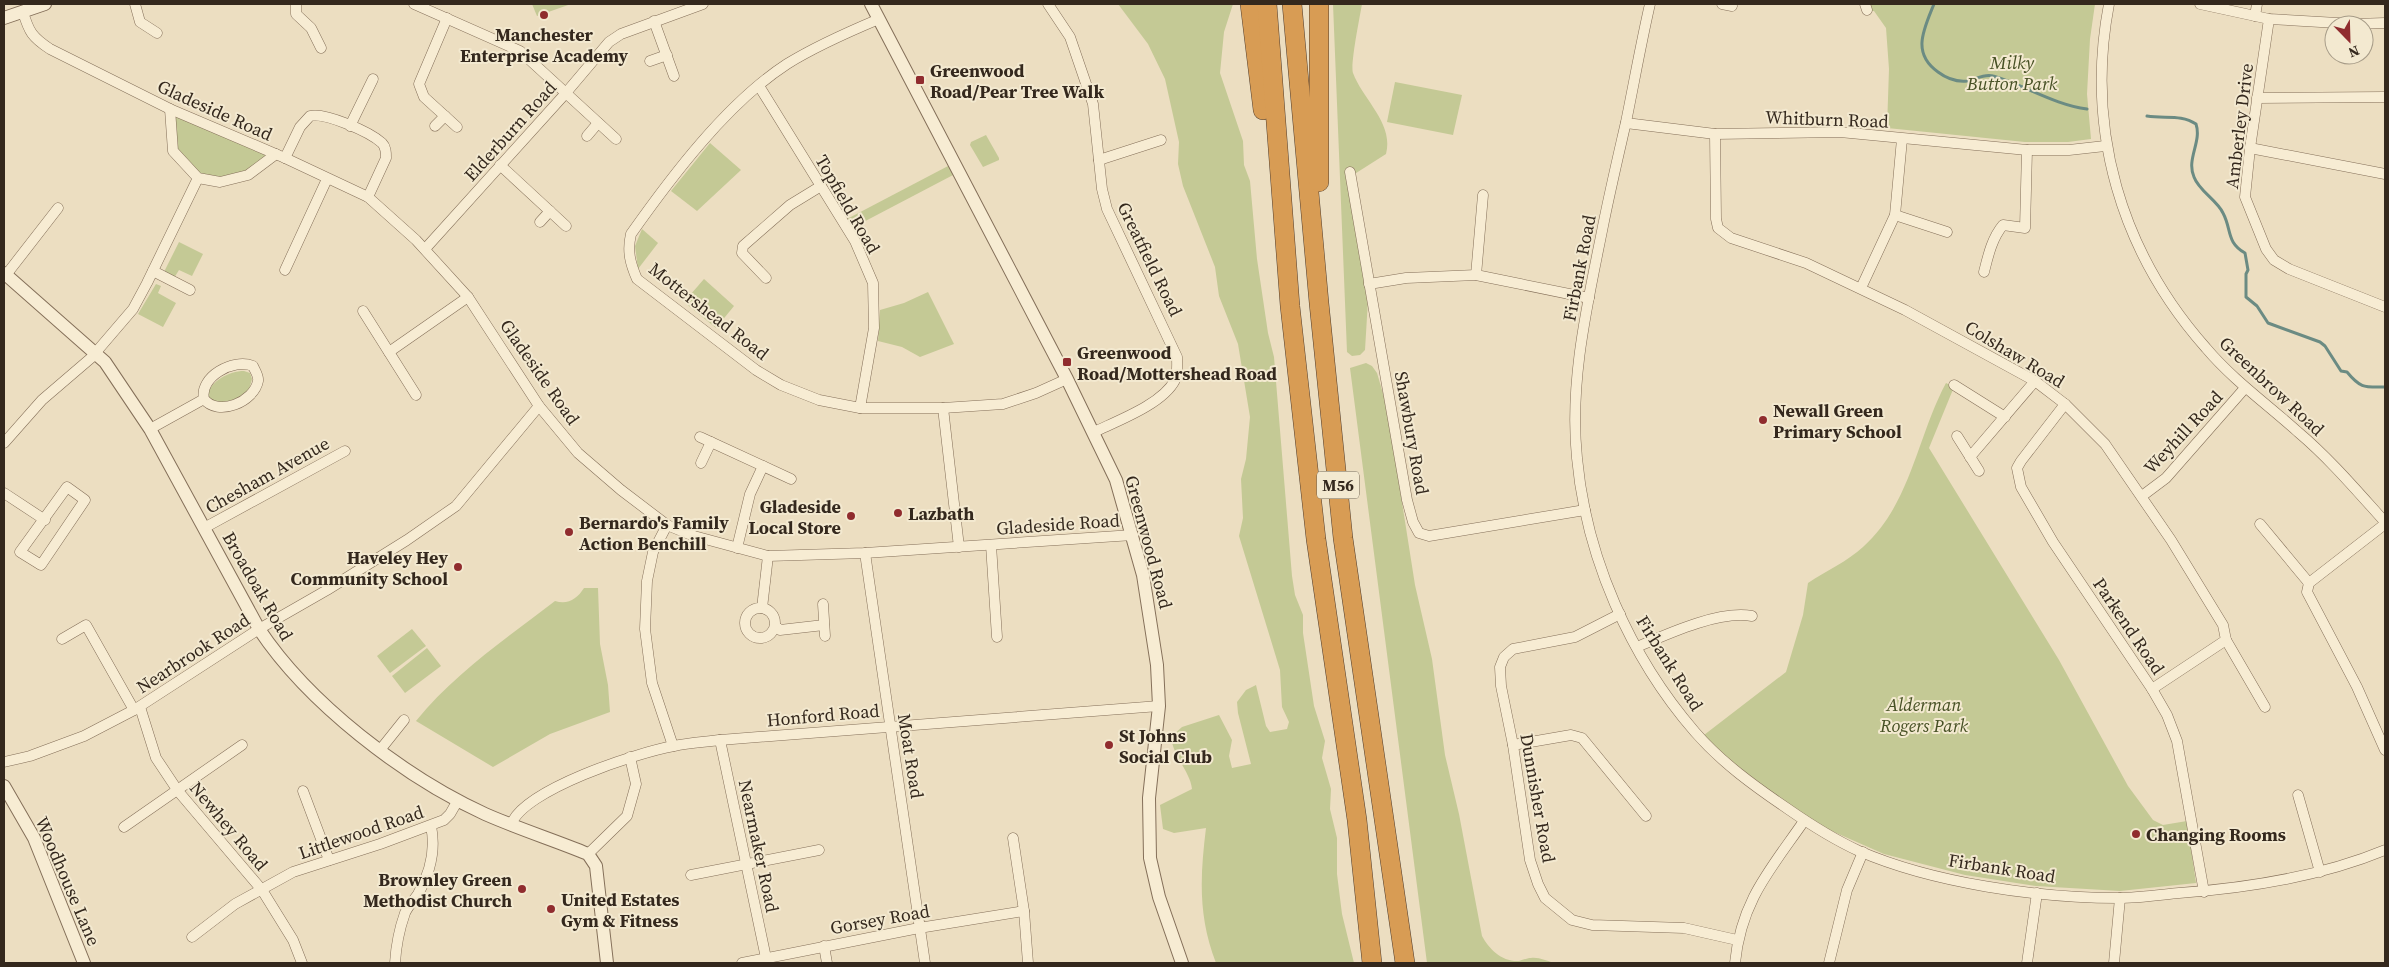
<svg xmlns="http://www.w3.org/2000/svg" width="2389" height="967" font-family="'Source Serif 4',serif">
<style>
.green{fill:#c4c995}
.lines{fill:none;stroke-linecap:round;stroke-linejoin:round}
.stream{stroke:#6b8b83;stroke-width:3}
.minor-casing{stroke:#846f59;stroke-width:11}
.tertiary-casing{stroke:#846f59;stroke-width:14}
.motorway-casing{stroke:#523e2e;stroke-width:20}
.minor{stroke:#f7ecd3;stroke-width:10}
.tertiary{stroke:#f7ecd3;stroke-width:12}
.motorway{stroke:#d89c54;stroke-width:19}
.poi-dot{fill:#902c2e;stroke:#f3e9d0;stroke-width:2}
.labels{text-anchor:middle;dominant-baseline:central;stroke-width:4;stroke-linejoin:round;paint-order:stroke}
.shield{fill:#f3e9d0;stroke:#6d6253;stroke-width:1}
.shield-label{font-size:16px;font-weight:bold;fill:#34281d}
.poi-label{font-size:18px;font-weight:bold;fill:#34281d;stroke:#f3e9d0;text-anchor:start}
.park-label{font-size:18px;font-style:italic;fill:#465024;stroke:#f3e9d0}
.street-label{font-size:18px;fill:#34281d;stroke:#f3e9d0}
</style>
<rect width="100%" height="100%" fill="#ecdec1"/>
<g class="green">
<path d="M532,4h39l-34,12z"/>
<path d="M1118,4h115l-9,28 -4,41 23,68 1,24 6,16 7,78 11,74 6,24 18,219 3,19 8,20v18l11,73 11,35 -3,17 9,31 -1,20 7,29v36l5,40 12,49h-138c-18,-47 -16,-86 -10,-135l-32,5 -11,-4 -3,-24 32,-16c-2,-18 -18,-30 -21,-52l11,-10 37,-12 13,25 -3,16 3,12 19,-4 -13,-51 -1,-11 9,-12 10,-5 10,41 4,6 17,-3 2,-7 -7,-15 -2,-37 -41,-134 4,-18 -2,-39 5,-20 4,-42 -12,-73 -19,-48 -4,-29 -32,-81 -5,-22 1,-22 -14,-63 -17,-35z"/>
<path d="M1333,4h29c-2,12 -12,61 -9,69 10,27 41,50 33,81l-33,21 15,125 -3,50 -5,5 -8,1 -5,-4z"/>
<path d="M1870,4h225l-5,35 -3,55 4,45 -23,3h-43l-138,-14 2,-59 -3,-41 -12,-17h-2z"/>
<path d="M1395,82l67,13 -9,40 -66,-13z"/>
<path d="M170,109l106,45 -42,25 -36,-1 -25,-27z"/>
<path d="M986,135l13,23v2l-16,7 -13,-22 1,-3z"/>
<path d="M710,143l31,27 -44,41 -26,-20z"/>
<path d="M950,165l5,9 -103,54 -5,-9z"/>
<path d="M642,229l16,14 -20,26 -3,-23z"/>
<path d="M179,242l24,12 -11,22 -13,-6 -5,8 -10,-6z"/>
<path d="M704,279l30,27 -18,22 -32,-26z"/>
<path d="M156,284l5,2 -3,7 18,10 -13,24 -25,-13z"/>
<path d="M928,292l26,52 -34,13 -18,-10 -24,-6 2,-31 24,-7z"/>
<path d="M1366,363l6,3 5,7 10,34 28,178 17,74 13,96 14,59 23,122c7,13 20,26 37,25 4,-1 8,-3 12,-3 8,-1 16,3 23,5h-127l-77,-595z"/>
<path d="M244,371l6,2 2,6 -4,14 -26,13 -8,-2 -7,-9c4,-14 22,-24 37,-24z"/>
<path d="M1946,383l8,4 -25,61 130,212 69,126 25,34 10,5 24,-4 9,62 -76,8 -84,-5 -71,-11 -81,-21 -75,-33 -68,-48 -37,-38 82,-63 17,-57 5,-32c18,-12 40,-22 55,-36 48,-43 54,-110 83,-164z"/>
<path d="M584,588h14l2,56 8,41 2,27 -60,22 -57,33 -77,-46c39,-48 91,-83 139,-120 13,4 22,-2 29,-13z"/>
<path d="M412,629l14,17 -36,27 -13,-17z"/>
<path d="M427,648l14,18 -36,27 -13,-17z"/>
</g>
<g class="lines">
<g class="stream">
<path d="M1934,4c-10,25 -23,49 4,68 8,6 19,10 29,9 8,-1 17,-8 26,-5 31,9 62,29 94,33"/>
<path d="M2147,116c18,3 34,-2 49,8 6,18 -10,35 -2,53 5,14 23,23 29,36 9,17 3,29 22,40l3,17 -2,4v23l11,9 11,17 52,19 5,4 16,25 6,1c14,17 18,15 38,15"/>
</g>
<defs>
<g id="minor">
<path d="M135,4l5,18 17,11"/>
<path d="M296,4v10l15,14 10,20"/>
<path d="M414,4l106,47 96,88"/>
<path d="M1048,4l22,33 23,67 9,85 5,20 70,148c0,7 1,16 -2,23 -12,24 -58,41 -81,52"/>
<path d="M1650,4c-9,39 -16,79 -24,118 -8,35 -16,69 -23,104 -15,76 -34,154 -26,232 9,99 53,199 118,274 26,30 59,54 93,77 23,16 45,30 71,42 74,32 179,47 259,47 20,0 41,-3 61,-5 70,-5 141,-16 206,-43"/>
<path d="M1722,4l10,2"/>
<path d="M1865,4l2,6"/>
<path d="M2109,4c-24,126 12,248 97,344 27,32 61,56 92,84 32,27 59,59 87,90"/>
<path d="M2200,4l69,15 86,5 30,-1"/>
<path d="M23,12c6,20 9,25 27,37l120,60 115,49 83,39 48,43 52,57 71,109 39,47 43,37 46,35 27,11 74,20 97,-3 268,-18"/>
<path d="M2255,16l2,-12"/>
<path d="M447,18l-28,66 5,13 33,30"/>
<path d="M879,19c-31,13 -63,27 -92,45 -60,39 -115,112 -156,170 -4,17 -1,29 6,45l119,91 25,15 38,15 41,8h83l60,-4 33,-11 31,-14"/>
<path d="M2269,19l-19,129 -5,49 21,52 8,11 15,9 96,38"/>
<path d="M654,21l20,55"/>
<path d="M650,61l17,-6"/>
<path d="M759,86l96,155 18,42 1,45 -14,80"/>
<path d="M2257,98l128,-1"/>
<path d="M170,109l3,42 25,27 22,4 28,-7 28,-21"/>
<path d="M1626,123l89,11 125,-2 187,18h42l36,-4"/>
<path d="M350,126l23,-47"/>
<path d="M435,126l10,-10"/>
<path d="M1715,134l1,85 2,9 13,10 75,25 99,47 130,71 30,23 40,40 66,96 52,85 3,15 -74,49"/>
<path d="M587,136l11,-13"/>
<path d="M2250,148l135,26"/>
<path d="M285,158l15,-31 10,-11c15,-4 60,16 72,27 4,4 4,9 4,15l-18,39"/>
<path d="M1099,160l62,-20"/>
<path d="M500,165l66,61"/>
<path d="M1350,172l57,328 6,22 6,11 10,3 156,-26"/>
<path d="M1895,215l52,17"/>
<path d="M540,222l10,-11"/>
<path d="M425,249l140,-155 44,-52 12,-8 82,-30"/>
<path d="M285,270l42,-91"/>
<path d="M153,271l37,19"/>
<path d="M1984,272c4,-16 8,-34 19,-47l22,3 2,-78"/>
<path d="M6,275l52,-67"/>
<path d="M1476,275l7,-80"/>
<path d="M766,278l-24,-25 1,-7 47,-41 31,-19"/>
<path d="M1369,284l37,-6 70,-3 113,23"/>
<path d="M1861,288l34,-73 7,-76"/>
<path d="M363,311l53,84"/>
<path d="M389,352l79,-55"/>
<path d="M1954,385l51,32"/>
<path d="M2065,404l-44,57 -4,7 4,19 32,55 99,147 15,26 10,26 27,151"/>
<path d="M943,408l16,139"/>
<path d="M150,429l54,-30c-5,-22 29,-41 49,-33 2,5 6,10 5,15 -4,21 -40,36 -54,18"/>
<path d="M1957,436l22,35"/>
<path d="M700,437l91,42"/>
<path d="M4,443l38,-43 49,-42 42,-49 14,-26 51,-105"/>
<path d="M1970,457l65,-76"/>
<path d="M701,463l10,-21"/>
<path d="M67,487l18,13 -44,65 -21,-13z"/>
<path d="M4,493l41,27"/>
<path d="M2142,496l24,-18 79,-90"/>
<path d="M2260,524l49,59"/>
<path d="M2385,524l-76,59 -2,9 50,95 28,63"/>
<path d="M667,525l-14,27 -6,29 -2,48 7,54 21,63"/>
<path d="M204,528l141,-77"/>
<path d="M991,545l6,92"/>
<path d="M737,548l13,-54 13,-28"/>
<path d="M865,553l60,410"/>
<path d="M823,604l2,32"/>
<path d="M762,608l6,-52"/>
<circle cx="760" cy="623" r="15"/>
<path d="M1620,614l-45,23 -62,12 -9,8 -4,10 1,19 12,59 17,115 8,24 7,14 27,22 20,5 92,3 53,12"/>
<path d="M775,626l5,4 44,-5"/>
<path d="M62,639l24,-14 48,85"/>
<path d="M2226,640l39,67"/>
<path d="M1637,647c30,-13 82,-37 115,-31"/>
<path d="M140,707l16,51 22,33 84,99 31,50 9,23"/>
<path d="M720,740l46,218"/>
<path d="M1513,745l58,-10 11,3 64,78"/>
<path d="M380,750l24,-30"/>
<path d="M4,762l26,-6 54,-20 50,-26 125,-81 68,-39 80,-50 49,-34 83,-100"/>
<path d="M303,791l26,69"/>
<path d="M2298,795l22,77"/>
<path d="M511,825c11,-35 128,-73 163,-79 15,-3 31,-4 46,-6l439,-34"/>
<path d="M124,827l118,-82"/>
<path d="M1013,838l11,73 4,52"/>
<path d="M588,854l39,-38 9,-32 -6,-27"/>
<path d="M691,875l128,-25"/>
<path d="M192,937l43,-33 58,-32 87,-28 64,-24 6,-6 8,-14"/>
<path d="M824,946l3,17"/>
<path d="M395,963c1,-17 4,-33 10,-50 3,-7 9,-13 13,-19 12,-21 18,-44 13,-68"/>
<path d="M742,963l177,-35 105,-17"/>
<path d="M1735,963c6,-62 35,-93 69,-142"/>
<path d="M1829,963l18,-73 16,-38"/>
<path d="M2027,963l10,-70"/>
<path d="M2114,963l6,-65"/>
</g>
<g id="tertiary">
<path d="M871,4l196,375 49,101 27,95 14,90 2,41 -10,92 1,60 9,39 23,66"/>
<path d="M4,18l41,-14"/>
<path d="M4,273l101,89 45,67 109,200c49,74 145,148 226,185 34,15 69,26 103,40l8,12 11,97"/>
<path d="M4,786l30,52 50,125"/>
</g>
<g id="motorway">
<path d="M1250,4l13,106"/>
<path d="M1267,4l23,302 26,233 41,281 15,143"/>
<path d="M1292,4l27,299 24,235 62,425"/>
<path d="M1319,4v178"/>
</g>
</defs>
<use href="#minor" class="minor-casing"/>
<use href="#tertiary" class="tertiary-casing"/>
<use href="#motorway" class="motorway-casing"/>
<use href="#minor" class="minor"/>
<use href="#tertiary" class="tertiary"/>
<use href="#motorway" class="motorway"/>
</g>
<g class="poi-dot">
<circle cx="544" cy="15" r="5"/>
<rect x="915" y="75" width="10" height="10" rx="2.5"/>
<rect x="1062" y="357" width="10" height="10" rx="2.5"/>
<circle cx="1763" cy="420" r="5"/>
<circle cx="898" cy="513" r="5"/>
<circle cx="851" cy="516" r="5"/>
<circle cx="569" cy="532" r="5"/>
<circle cx="458" cy="567" r="5"/>
<circle cx="1109" cy="745" r="5"/>
<circle cx="2136" cy="834" r="5"/>
<circle cx="522" cy="889" r="5"/>
<circle cx="551" cy="909" r="5"/>
</g>
<g class="labels">
<rect class="shield" x="1317" y="471.5" width="42" height="27" rx="4"/>
<g class="shield-label">
<text x="1338" y="485">M56</text>
</g>
<g class="poi-label">
<text x="544" y="34" text-anchor="middle">Manchester<tspan x="544" dy="21">Enterprise Academy</tspan></text>
<text x="930" y="70">Greenwood<tspan x="930" dy="21">Road/Pear Tree Walk</tspan></text>
<text x="1077" y="352">Greenwood<tspan x="1077" dy="21">Road/Mottershead Road</tspan></text>
<text x="1773" y="410">Newall Green<tspan x="1773" dy="21">Primary School</tspan></text>
<text x="841" y="506" text-anchor="end">Gladeside<tspan x="841" dy="21">Local Store</tspan></text>
<text x="908" y="513">Lazbath</text>
<text x="579" y="522">Bernardo's Family<tspan x="579" dy="21">Action Benchill</tspan></text>
<text x="448" y="557" text-anchor="end">Haveley Hey<tspan x="448" dy="21">Community School</tspan></text>
<text x="1119" y="735">St Johns<tspan x="1119" dy="21">Social Club</tspan></text>
<text x="2146" y="834">Changing Rooms</text>
<text x="512" y="879" text-anchor="end">Brownley Green<tspan x="512" dy="21">Methodist Church</tspan></text>
<text x="561" y="899">United Estates<tspan x="561" dy="21">Gym &amp; Fitness</tspan></text>
</g>
<g class="park-label">
<text x="2012" y="62">Milky<tspan x="2012" dy="21">Button Park</tspan></text>
<text x="1924" y="704">Alderman<tspan x="1924" dy="21">Rogers Park</tspan></text>
</g>
<g class="street-label">
<text transform="translate(215 110) rotate(24)">Gladeside Road</text>
<text transform="translate(1827 119) rotate(2)">Whitburn Road</text>
<text transform="translate(2239 126) rotate(-83)">Amberley Drive</text>
<text transform="translate(510 131) rotate(-48)">Elderburn Road</text>
<text transform="translate(848 204) rotate(60)">Topfield Road</text>
<text transform="translate(1150 259) rotate(64)">Greatfield Road</text>
<text transform="translate(1579 268) rotate(-79)">Firbank Road</text>
<text transform="translate(709 311) rotate(38)">Mottershead Road</text>
<text transform="translate(2015 354) rotate(31)">Colshaw Road</text>
<text transform="translate(540 372) rotate(55)">Gladeside Road</text>
<text transform="translate(2272 386) rotate(43)">Greenbrow Road</text>
<text transform="translate(2183 432) rotate(-47)">Weyhill Road</text>
<text transform="translate(1412 433) rotate(80)">Shawbury Road</text>
<text transform="translate(267 475) rotate(-29)">Chesham Avenue</text>
<text transform="translate(1058 524) rotate(-4)">Gladeside Road</text>
<text transform="translate(1149 542) rotate(75)">Greenwood Road</text>
<text transform="translate(258 586) rotate(60)">Broadoak Road</text>
<text transform="translate(2129 626) rotate(56)">Parkend Road</text>
<text transform="translate(193 653) rotate(-33)">Nearbrook Road</text>
<text transform="translate(1670 663) rotate(58)">Firbank Road</text>
<text transform="translate(823 715) rotate(-5)">Honford Road</text>
<text transform="translate(911 756) rotate(81)">Moat Road</text>
<text transform="translate(1538 798) rotate(80)">Dunnisher Road</text>
<text transform="translate(229 826) rotate(50)">Newhey Road</text>
<text transform="translate(361 832) rotate(-19)">Littlewood Road</text>
<text transform="translate(759 846) rotate(78)">Nearmaker Road</text>
<text transform="translate(2002 868) rotate(9)">Firbank Road</text>
<text transform="translate(68 881) rotate(67)">Woodhouse Lane</text>
<text transform="translate(880 919) rotate(-10)">Gorsey Road</text>
</g>
</g>
<rect width="2389" height="967" fill="none" stroke="#34281d" stroke-width="10"/>
<g transform="translate(2349 40) rotate(157)"><circle r="24" fill="#f3e9d0" stroke="#a79c88"/>
<path d="M0-4L9 19L0 12L-9 19Z" fill="#902c2e"/>
<text y="-8" font-size="14" font-weight="bold" text-anchor="middle" fill="#34281d">N</text>
</g>
</svg>
